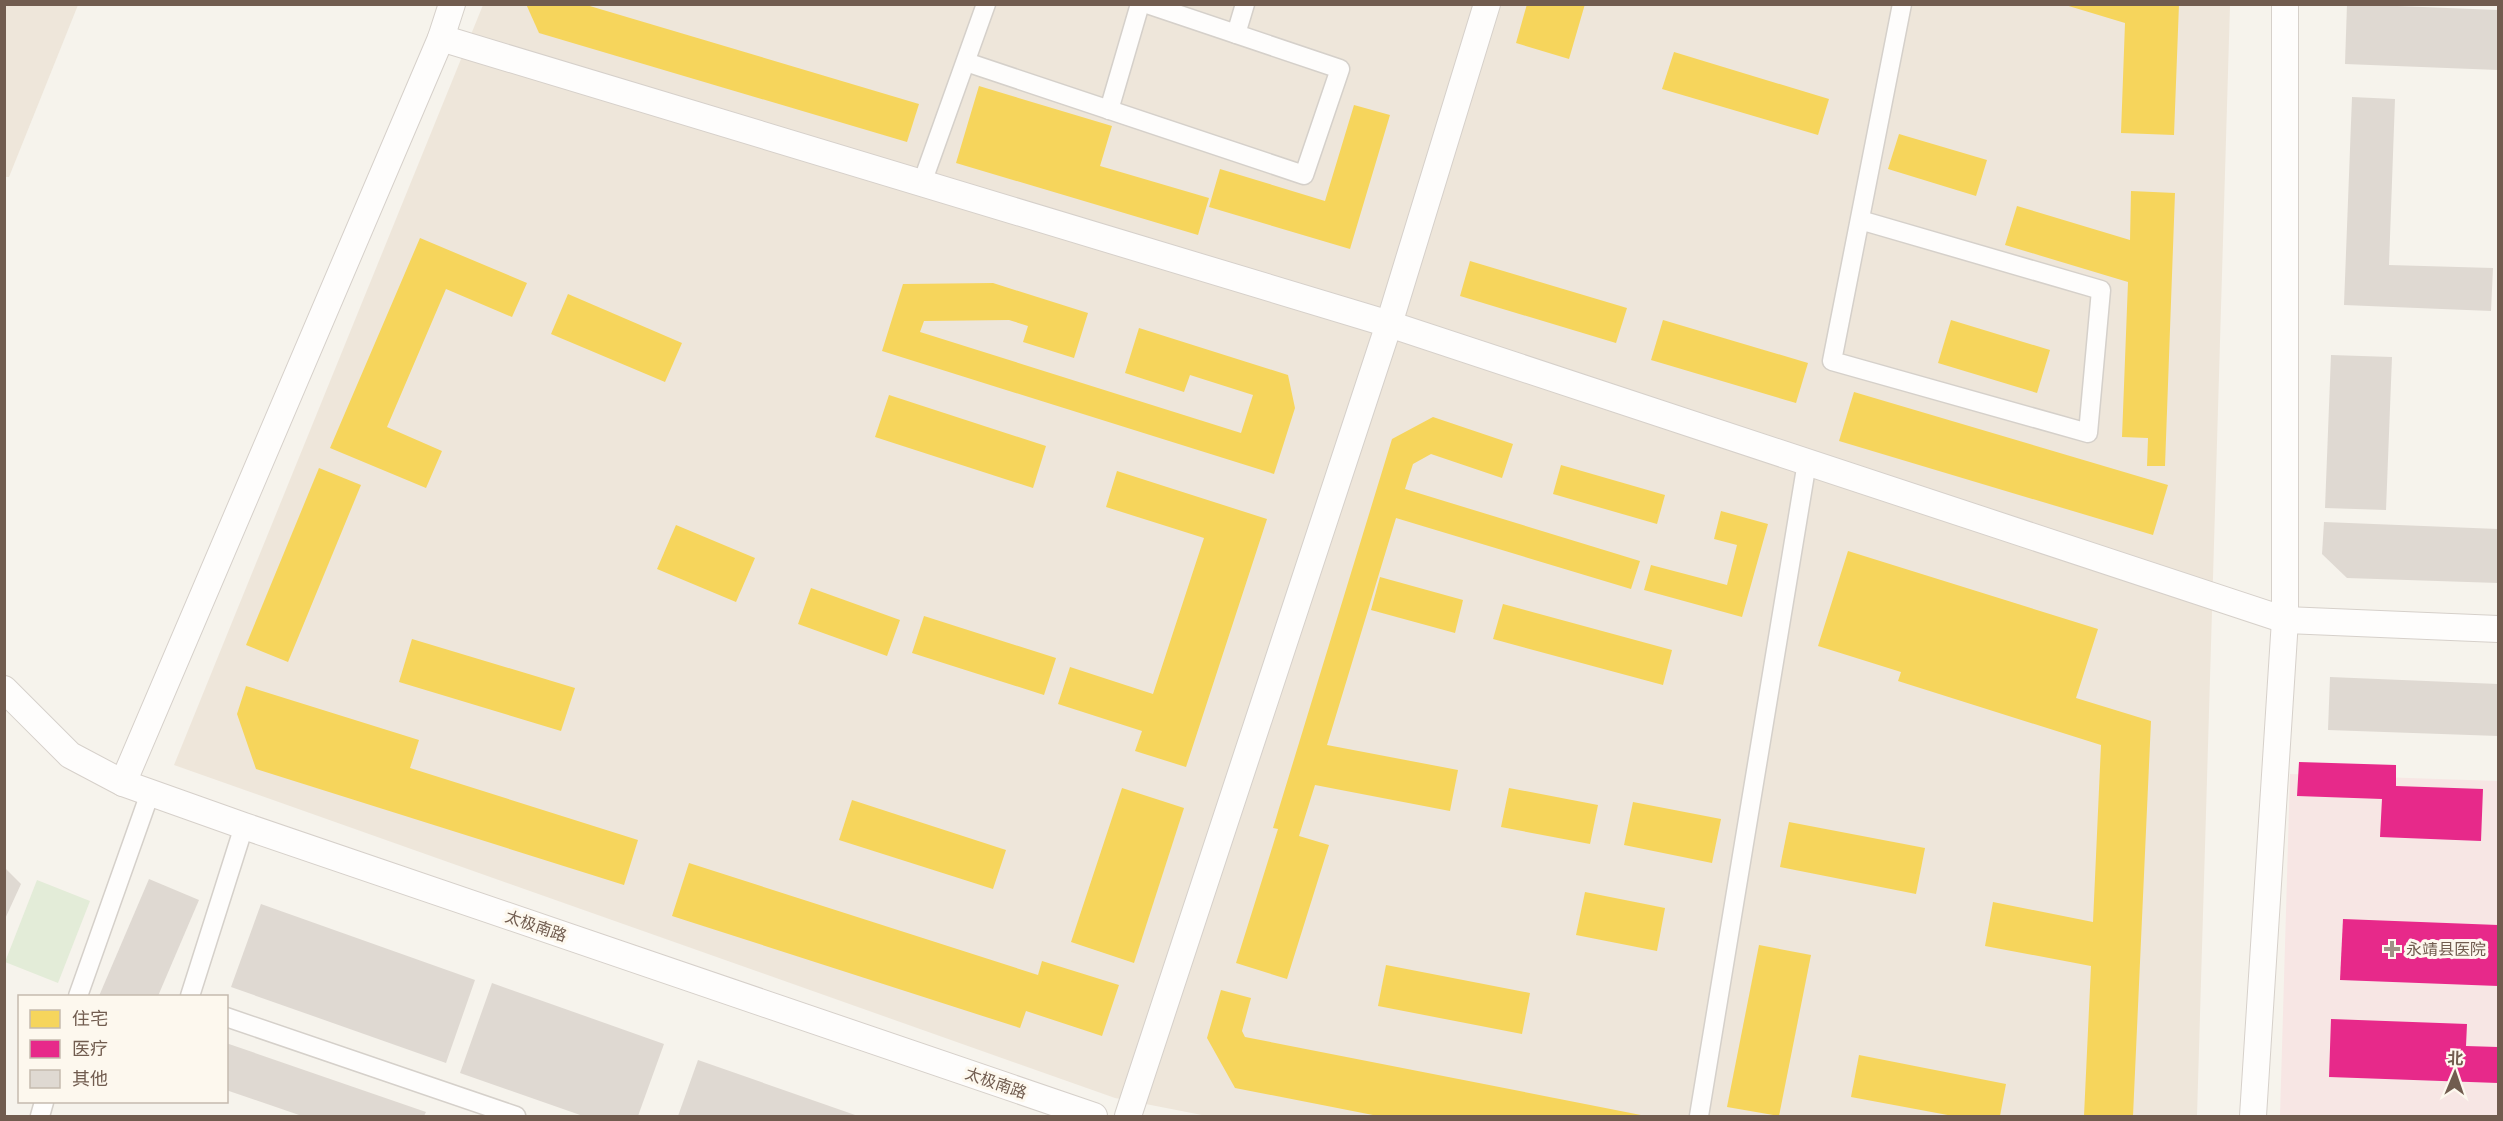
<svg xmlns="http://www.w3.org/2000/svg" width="2503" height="1121" font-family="Raleway,'Noto Sans SC',sans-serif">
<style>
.residential{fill:#eee6da}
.medical{fill:#f7e6e4}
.green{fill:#e3ecd8}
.homes{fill:#f6d55c}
.health{fill:#e7298a}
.building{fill:#dfd9d2}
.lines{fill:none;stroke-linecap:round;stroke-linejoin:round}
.street-casing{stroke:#d5d0ca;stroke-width:21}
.secondary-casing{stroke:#d6d0ca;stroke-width:28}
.street{stroke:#fefdfc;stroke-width:18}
.secondary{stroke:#fefdfc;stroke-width:26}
.poi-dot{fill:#a09186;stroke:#fdf8ee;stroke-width:2}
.labels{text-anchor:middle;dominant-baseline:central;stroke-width:6;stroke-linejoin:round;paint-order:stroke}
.street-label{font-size:16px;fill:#715c4f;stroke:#fdf8ee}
.poi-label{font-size:16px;fill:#715c4f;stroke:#fdf8ee;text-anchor:start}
</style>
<rect width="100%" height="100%" fill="#f6f3ec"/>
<g class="residential">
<path d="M5,4l73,1 -69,172h-5z"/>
<path d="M483,5h1747l-33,1111h-990l-92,-18 -941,-333z"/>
</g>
<path class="medical" d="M2290,774l208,7v335h-218z"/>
<path class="green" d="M37,880l53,21 -32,82 -53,-21z"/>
<g class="homes">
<path d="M526,4h57l336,100 -12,38 -368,-109z"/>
<path d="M1527,4h58l-16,55 -53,-16z"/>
<path d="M2179,4l-5,131 -53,-2 4,-110 -63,-19z"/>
<path d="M1674,52l155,47 -11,36 -156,-46z"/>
<path d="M979,86l133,40 -12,40 109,32 -11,37 -242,-72z"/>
<path d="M1354,105l36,10 -40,134 -141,-42 11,-38 105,32z"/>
<path d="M1899,134l88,26 -11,36 -88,-27z"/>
<path d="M2131,191l44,2 -10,273h-18l1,-28 -26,-1 6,-155 -123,-37 12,-39 113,34z"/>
<path d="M420,238l107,45 -15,34 -66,-28 -59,138 55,24 -16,37 -96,-40z"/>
<path d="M1470,261l157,47 -11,35 -156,-47z"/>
<path d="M993,283l95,30 -14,45 -51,-16 5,-16 -19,-6 -85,1 -4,11 321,101 12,-38 -63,-20 -6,17 -59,-19 14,-45 149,47 7,33 -21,66 -392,-123 21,-67z"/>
<path d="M568,294l114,49 -17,39 -114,-48z"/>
<path d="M1663,320l145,43 -12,40 -145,-43z"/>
<path d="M1951,320l99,30 -13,43 -99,-30z"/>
<path d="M1854,392l314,93 -15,50 -314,-94z"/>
<path d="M889,395l157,51 -13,42 -158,-51z"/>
<path d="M1433,417l80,27 -11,34 -71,-24 -18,10 -8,25 235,72 -9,28 -235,-71 -69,227 131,25 -8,41 -135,-26 -16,51 30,9 -42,134 -51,-16 42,-134 -5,-1 119,-389z"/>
<path d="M1561,465l104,30 -8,29 -104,-30z"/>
<path d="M319,468l42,17 -73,177 -42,-17z"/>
<path d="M1117,471l150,48 -81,248 -51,-16 7,-20 -84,-27 12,-37 83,27 51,-156 -98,-31z"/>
<path d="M1721,511l47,13 -26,93 -98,-27 7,-25 76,20 10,-40 -23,-6z"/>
<path d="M676,525l79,33 -19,44 -79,-33z"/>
<path d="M1848,551l250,78 -22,69 75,23 -18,395h-49l7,-150 -106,-20 8,-44 100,20 8,-177 -203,-64 3,-9 -83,-26z"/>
<path d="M1380,577l83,23 -8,33 -84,-23z"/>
<path d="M811,588l89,32 -13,36 -89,-32z"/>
<path d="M1503,604l169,46 -9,35 -170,-46z"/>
<path d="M924,616l132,42 -12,37 -132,-42z"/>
<path d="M412,639l163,49 -14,43 -162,-49z"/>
<path d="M246,686l173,54 -9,28 228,72 -14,45 -368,-116 -19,-55z"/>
<path d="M1122,788l62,20 -50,155 -63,-21z"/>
<path d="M1509,788l89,17 -8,39 -89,-17z"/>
<path d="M852,800l154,50 -13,39 -154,-49z"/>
<path d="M1633,802l88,17 -9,44 -88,-18z"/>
<path d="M1789,822l136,26 -9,46 -136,-27z"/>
<path d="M689,863l349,112 4,-14 77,24 -17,51 -76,-25 -6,17 -348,-112z"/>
<path d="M1585,892l80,16 -8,43 -81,-16z"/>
<path d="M1759,945l52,10 -32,161 -52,-9z"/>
<path d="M1386,965l144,28 -8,41 -144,-28z"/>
<path d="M1221,990l30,8 -9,33 3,6 401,79h-268l-143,-28 -28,-50z"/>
<path d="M1859,1055l147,29 -6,32h-47l-102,-19z"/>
</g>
<g class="health">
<path d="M2299,762l97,3v21l87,3 -2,52 -101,-4 2,-38 -85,-3z"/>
<path d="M2343,919l155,6v61l-158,-6z"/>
<path d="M2331,1019l136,5 -1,22 32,1v36l-169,-6z"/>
</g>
<g class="building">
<path d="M2347,4l151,6v60l-153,-6z"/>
<path d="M2352,97l43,2 -6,166 104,3 -2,43 -147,-6z"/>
<path d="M2331,355l61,2 -6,153 -61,-2z"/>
<path d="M2324,522l174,7v54l-151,-5 -25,-24z"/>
<path d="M2330,677l168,7v52l-170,-6z"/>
<path d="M4,867l17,17 -17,37z"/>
<path d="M149,879l50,21 -41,96h-59z"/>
<path d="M261,904l214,76 -29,83 -215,-76z"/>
<path d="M492,983l172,61 -26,72h-55l-123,-43z"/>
<path d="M226,1043l200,69 -2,4h-122l-76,-26z"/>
<path d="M698,1060l160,56h-180z"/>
</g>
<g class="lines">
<defs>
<g id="street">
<path d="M1236,34l9,-30"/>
<path d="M966,62l338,113 36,-106 -193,-65"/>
<path d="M1109,110l31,-106"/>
<path d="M922,183l64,-179"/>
<path d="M1860,220l241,70 -13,143 -256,-72 70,-357"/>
<path d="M78,996l72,-203"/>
<path d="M190,996l54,-170"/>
<path d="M226,1017l290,99"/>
<path d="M40,1116l4,-14"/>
<path d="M1699,1116l108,-654"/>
</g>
<g id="secondary">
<path d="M441,38l948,286 896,296 213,9"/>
<path d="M4,689l66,66 53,28 121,43 850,290"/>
<path d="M123,783l318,-745 11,-34"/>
<path d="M1128,1116l261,-792 98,-320"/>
<path d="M2253,1116l32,-496v-616"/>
</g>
</defs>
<use href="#street" class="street-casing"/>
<use href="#secondary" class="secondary-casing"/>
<use href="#street" class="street"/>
<use href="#secondary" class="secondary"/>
</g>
<path class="poi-dot" d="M2389 940h6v6h6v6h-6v6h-6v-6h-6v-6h6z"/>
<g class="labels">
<g class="street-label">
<text transform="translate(536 926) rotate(19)">太极南路</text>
<text transform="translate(996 1083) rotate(19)">太极南路</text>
</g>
<g class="poi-label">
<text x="2406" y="949">永靖县医院</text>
</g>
</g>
<rect width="2503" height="1121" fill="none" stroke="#715c4f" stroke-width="12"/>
<rect x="18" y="995" width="210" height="108" fill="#fdf8ee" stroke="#c5baae" stroke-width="1.5"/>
<rect x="30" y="1010" width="30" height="18" fill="#f6d55c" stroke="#c5baae" stroke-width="1.5"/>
<text x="72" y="1025" font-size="18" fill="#715c4f">住宅</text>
<rect x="30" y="1040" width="30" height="18" fill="#e7298a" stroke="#c5baae" stroke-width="1.5"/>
<text x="72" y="1055" font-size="18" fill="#715c4f">医疗</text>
<rect x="30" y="1070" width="30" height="18" fill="#dfd9d2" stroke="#c5baae" stroke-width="1.5"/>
<text x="72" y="1085" font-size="18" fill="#715c4f">其他</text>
<g transform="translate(2455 1073) rotate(2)" stroke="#fdf8ee" stroke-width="4.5" paint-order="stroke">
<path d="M0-4.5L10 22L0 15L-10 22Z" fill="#715c4f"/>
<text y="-9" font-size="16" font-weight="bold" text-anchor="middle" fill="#715c4f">北</text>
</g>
</svg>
